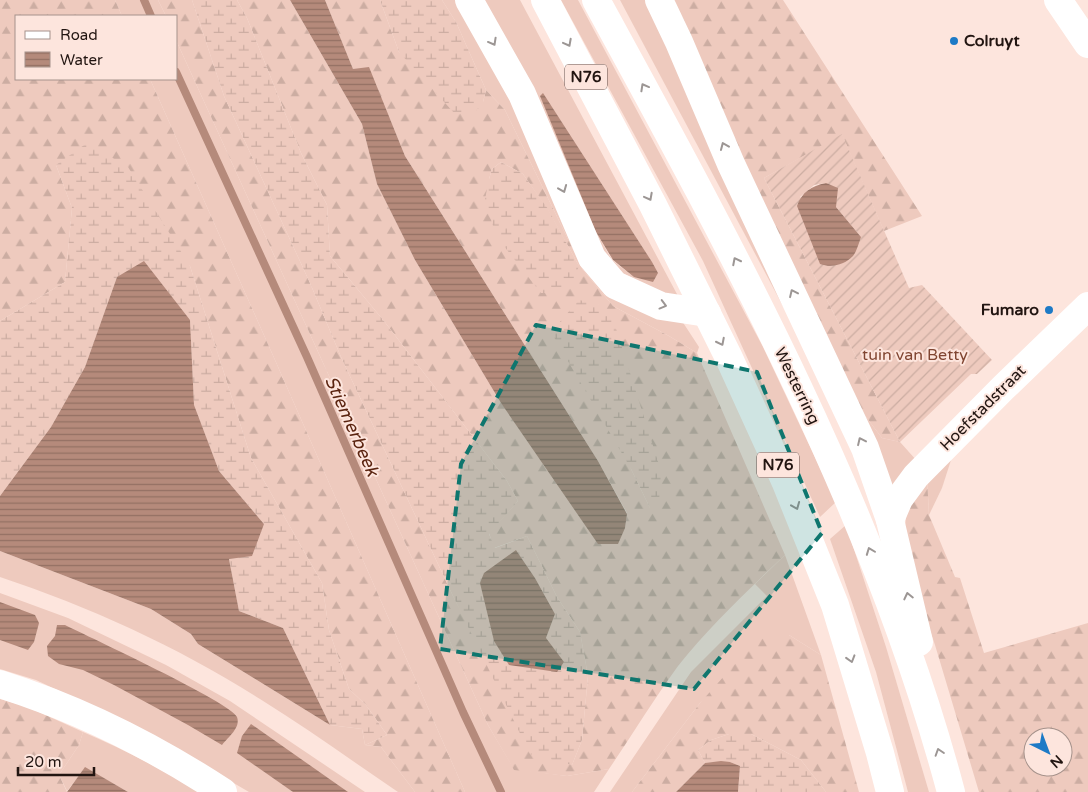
<svg xmlns="http://www.w3.org/2000/svg" width="1088" height="792" font-family="'Varela Round',sans-serif">
<style>
.grass{fill:#eecabe;fill-rule:evenodd}
.forest{fill:url(#forest-firs);fill-rule:evenodd}
.wetland{fill:url(#wetland-marsh);fill-rule:evenodd}
.garden{fill:url(#garden-furrows);fill-rule:evenodd}
.water{fill:url(#water-rules)}
.lines{fill:none;stroke-linecap:round;stroke-linejoin:round}
.stream{stroke:#b58a7b;stroke-width:8}
.minor{stroke:#fff;stroke-width:28}
.highway{stroke:#fff;stroke-width:28}
.oneway{stroke:#9c9694}
.marked{fill:#0f766e;fill-opacity:0.2;stroke:#0f766e;stroke-width:4;stroke-dasharray:10 6;stroke-linejoin:round}
.poi-dot{fill:#1d7ac6;stroke:#fde5dd;stroke-width:2}
.labels{text-anchor:middle;dominant-baseline:central;stroke-width:4;stroke-linejoin:round;paint-order:stroke}
.shield{fill:#fde5dd;stroke:#64534e;stroke-width:1}
.shield-label{font-size:15px;font-weight:bold;fill:#221511}
.poi-label{font-size:16px;font-weight:bold;fill:#221511;stroke:#fde5dd;text-anchor:start}
.park-label{font-size:16px;fill:#804531;stroke:#fde5dd}
.street-label{font-size:16px;fill:#221511;stroke:#fde5dd}
.water-label{font-size:18px;font-style:italic;fill:#5b2410;stroke:#fde5dd}
</style>
<defs>
<pattern id="forest-firs" width="22" height="20" patternUnits="userSpaceOnUse" patternTransform="scale(1.25)"><rect width="22" height="20" fill="#eecabe"/><path d="M5 1l3.5 6h-7zM16 11l3.5 6h-7z" fill="#ccada2"/></pattern>
<pattern id="wetland-marsh" width="20" height="14" patternUnits="userSpaceOnUse" patternTransform="scale(1.25)"><rect width="20" height="14" fill="#eecabe"/><path d="M1 5h8M5 5V1M11 12h8M15 12V8" fill="none" stroke="#ccada2"/></pattern>
<pattern id="garden-furrows" width="10" height="10" patternUnits="userSpaceOnUse" patternTransform="scale(1.25)"><rect width="10" height="10" fill="#eecabe"/><path d="M-1 1l2-2M0 10L10 0M9 11l2-2" fill="none" stroke="#ccada2"/></pattern>
<pattern id="water-rules" width="6" height="5" patternUnits="userSpaceOnUse" patternTransform="scale(1.25)"><rect width="6" height="5" fill="#b58a7b"/><path d="M0 2.5h6" fill="none" stroke="#937063"/></pattern>
</defs>
<rect width="100%" height="100%" fill="#fde5dd"/>
<g class="grass">
<path d="M115,0h43l8,16h-44z"/>
<path d="M442,0h14l46,80 88,191 92,50 17,26 -2,6 -28,-17 -56,-30 -30,-36 -78,-160 -19,-20 -30,-68z"/>
<path d="M483,0h37l158,296 -17,-4 -39,-19 -20,-22zM596,232l38,45 -22,-17z"/>
<path d="M561,0h17l185,347 73,155 -16,15 -117,-256z"/>
<path d="M620,0h27l162,355z"/>
<path d="M176,40l312,685 26,44 53,7 42,-7 -15,23h-129l-190,-432 -125,-281h26z"/>
<path d="M860,409l22,29 18,4 17,19 -25,35z"/>
<path d="M952,457l-10,31 -13,27 -2,-39z"/>
<path d="M846,525l40,122 43,145h-21l-32,-120 -46,-133z"/>
<path d="M0,551l151,58 40,25 7,10 132,81 32,4 3,16 16,2 34,45h-17c-46,-31 -91,-64 -138,-93 -80,-51 -170,-92 -260,-122z"/>
<path d="M785,555l36,100 -32,-20 -89,68 -68,89h-22l81,-120 76,-76 -12,-12z"/>
<path d="M0,593l68,25 98,47 64,36 135,91h-116l-101,-59 -112,-53 -36,-11z"/>
<path d="M83,732c40,17 79,37 116,60h-71l-43,-24 -18,23 -8,-16 20,-30z"/>
</g>
<g class="forest">
<path d="M0,0h115l7,16h-106v63h134l125,281 190,432h-50l-34,-45 -16,-2 22,-10 -21,-30 -17,-16 -20,-59 -7,-47 -71,-125 -61,-192 -134,-101 16,43 -7,74 -65,39z"/>
<path d="M158,0h34l32,96 86,187 31,74 112,239 30,58 89,111 10,-25 6,-64 -8,-44 -23,-35 -30,-61 -33,12 -5,-15 29,-32 -11,-20 -123,-160 -54,-65 -3,-51 -26,-52 -54,-135 -10,-18h53l72,124 15,60 38,76 86,143 124,125 2,-15 -29,-52 -193,-305 -15,-37 -37,-50 -28,-69h55l19,52 84,50 3,-12 19,20 78,160 30,36 56,30 28,17 88,202c-37,35 -76,72 -107,111 -24,33 -46,69 -69,103l-42,7 -53,-6 -26,-45 -312,-685v-24h-10zM501,162l22,12 25,36 31,56 -90,-87 3,-10zM598,304l52,204 -19,-39z"/>
<path d="M671,0h112l139,216 -38,15 -42,-96 -78,43 136,264 -18,-4 -22,-29 -110,-229z"/>
<path d="M927,476l2,39 26,62 5,1 24,75 104,-30v169h-109l-44,-147 -23,-68 -8,-42 3,-25zM1033,737h30v30h-30z"/>
<path d="M789,635l32,20 38,137h-33l-25,-32 -50,-26h-22l-18,6 -13,10 7,13 -29,29h-44l68,-89 60,-67z"/>
<path d="M0,699l28,8 55,25 -4,13 -20,30 8,17h-67z"/>
</g>
<g class="wetland">
<path d="M192,0h45l10,18 54,135 26,52 3,51 54,65 123,160 11,20 -29,33 6,14 32,-12 30,61 23,35 8,44 -6,64 -10,25 -42,-11 -77,-158 -112,-239 -31,-74 -86,-187zM516,550l19,28 20,36 -9,24z"/>
<path d="M380,0h62l14,22 30,68 -3,12 -8,10 -20,2 -56,-62z"/>
<path d="M87,143l41,24 62,99 61,192 71,125 7,47 20,59 17,16 21,30 -22,10 -3,-16 -32,-4 -47,-97 -44,-17 -10,-52 35,-35 -45,-53 -25,-65 -4,-86 -73,-43 -32,90 -34,60 -51,69v-175l65,-39 7,-74 -16,-43z"/>
<path d="M501,162l22,12 25,35 31,57 -7,17 -9,10h-22l-45,-57 -11,-37 4,-20 3,-10z"/>
<path d="M579,300l19,4 15,15 48,152 -2,31 -9,6 -19,-39 -80,-137z"/>
<path d="M729,734h22l50,26 25,32h-88l2,-26 -10,-4 -25,1 -7,-13 13,-10z"/>
</g>
<path class="garden" d="M842,134l67,154 13,-3 70,75 -15,14h-6l-71,68 -136,-264zM826,183l10,24 25,30 -61,-40 14,-12z"/>
<g class="water">
<path d="M290,0h35l28,69 16,-2 36,89 193,305 29,53 -2,14 -7,16h-20l-97,-141 -86,-143 -38,-76 -15,-60z"/>
<path d="M543,93l109,169 6,11 -5,9 -19,-5 -21,-17 -17,-28 -56,-136z"/>
<path d="M826,183l12,5 -2,19 25,30c-2,5 -4,14 -8,19 -9,9 -21,12 -33,8l-23,-58c5,-14 14,-20 29,-23z"/>
<path d="M144,261l46,59 4,85 25,66 45,53 -12,32 -23,3 10,52 44,17 47,97 -132,-81 -7,-10 -40,-25 -151,-58v-55l51,-69 34,-60 32,-90z"/>
<path d="M516,550l19,28 20,36 -9,24 18,24 -7,10 -48,-7 -15,-24 -14,-58 4,-10z"/>
<path d="M0,602l35,13 4,8 -5,19 -6,8 -28,-10z"/>
<path d="M57,625h8c22,11 167,78 172,92 4,11 -9,20 -15,28l-34,-20 -74,-40 -31,-15 -24,-6 -11,-8 -1,-10 8,-10z"/>
<path d="M251,724l97,68h-55l-56,-39 5,-17z"/>
<path d="M721,761l9,1 10,4 -2,26h-62l29,-29z"/>
<path d="M85,767l43,25h-61z"/>
</g>
<g class="lines">
<g class="stream">
<path d="M144,0l7,16"/>
<path d="M176,72l131,285 156,355 38,80"/>
</g>
<g class="minor">
<path d="M1058,0l30,44"/>
<path d="M890,520l9,-21 17,-23 87,-88 85,-82"/>
<path d="M0,684c79,25 153,62 223,108"/>
</g>
<g class="highway">
<path d="M469,0l53,94 70,164 23,27 46,21 46,7"/>
<path d="M545,0l108,205 76,153 57,125 49,122 45,148 10,39"/>
<path d="M596,0c139,254 280,511 355,792"/>
<path d="M659,0l20,42 52,122 134,284 25,72 29,122"/>
</g>
</g>
<defs><path id="oneway-chevron" d="M-2-3.5L2.5 0L-2 3.5" fill="none" stroke-width="1.6" stroke-linecap="round" stroke-linejoin="round" transform="scale(1.25)"/></defs>
<g class="oneway">
<use href="#oneway-chevron" transform="translate(493 42) rotate(61)"/>
<use href="#oneway-chevron" transform="translate(568 43) rotate(62)"/>
<use href="#oneway-chevron" transform="translate(644 87) rotate(-119)"/>
<use href="#oneway-chevron" transform="translate(724 146) rotate(-113)"/>
<use href="#oneway-chevron" transform="translate(563 189) rotate(68)"/>
<use href="#oneway-chevron" transform="translate(649 197) rotate(62)"/>
<use href="#oneway-chevron" transform="translate(736 261) rotate(-117)"/>
<use href="#oneway-chevron" transform="translate(793 293) rotate(-115)"/>
<use href="#oneway-chevron" transform="translate(663 305) rotate(15)"/>
<use href="#oneway-chevron" transform="translate(721 342) rotate(63)"/>
<use href="#oneway-chevron" transform="translate(861 441) rotate(-115)"/>
<use href="#oneway-chevron" transform="translate(796 506) rotate(68)"/>
<use href="#oneway-chevron" transform="translate(870 551) rotate(-111)"/>
<use href="#oneway-chevron" transform="translate(908 596) rotate(-103)"/>
<use href="#oneway-chevron" transform="translate(851 659) rotate(73)"/>
<use href="#oneway-chevron" transform="translate(939 752) rotate(-108)"/>
</g>
<path class="marked" d="M536,325l221,47 65,161 -128,156 -254,-40 21,-185z"/>
<g class="poi-dot">
<circle cx="954" cy="41" r="5"/>
<circle cx="1049" cy="310" r="5"/>
</g>
<g class="labels">
<g class="shield">
<rect x="565" y="64.5" width="42" height="25" rx="4"/>
<rect x="757" y="452.5" width="42" height="25" rx="4"/>
</g>
<g class="shield-label">
<text x="586" y="77">N76</text>
<text x="778" y="465">N76</text>
</g>
<g class="poi-label">
<text x="964" y="41">Colruyt</text>
<text x="1039" y="310" text-anchor="end">Fumaro</text>
</g>
<g class="park-label">
<text x="915" y="355">tuin van Betty</text>
</g>
<g class="street-label">
<text transform="translate(797 386) rotate(64)">Westerring</text>
<text transform="translate(983 408) rotate(-45)">Hoefstadstraat</text>
</g>
<g class="water-label">
<text transform="translate(352 426) rotate(66)">Stiemerbeek</text>
</g>
</g>
<rect x="15" y="15" width="162" height="65" fill="#fde5dd" stroke="#a5928b"/>
<rect x="25" y="31" width="25" height="8" fill="#ffffff" stroke="#a5928b"/>
<text x="60" y="40" font-size="15" fill="#221511">Road</text>
<rect x="25" y="52" width="25" height="15" fill="url(#water-rules)" stroke="#a5928b"/>
<text x="60" y="65" font-size="15" fill="#221511">Water</text>
<g transform="translate(1048 752) rotate(138)"><circle r="24" fill="#fde5dd" stroke="#a5928b"/>
<path d="M0-4L9 19L0 12L-9 19Z" fill="#1d7ac6"/>
<text y="-8" font-size="14" font-weight="bold" text-anchor="middle" fill="#221511">N</text>
</g>
<path d="M18 767v8h76v-8" fill="none" stroke="#221511" stroke-width="2.5"/>
<text x="25" y="767" font-size="15" fill="#221511" stroke="#fde5dd" stroke-width="4" paint-order="stroke">20 m</text>
</svg>
